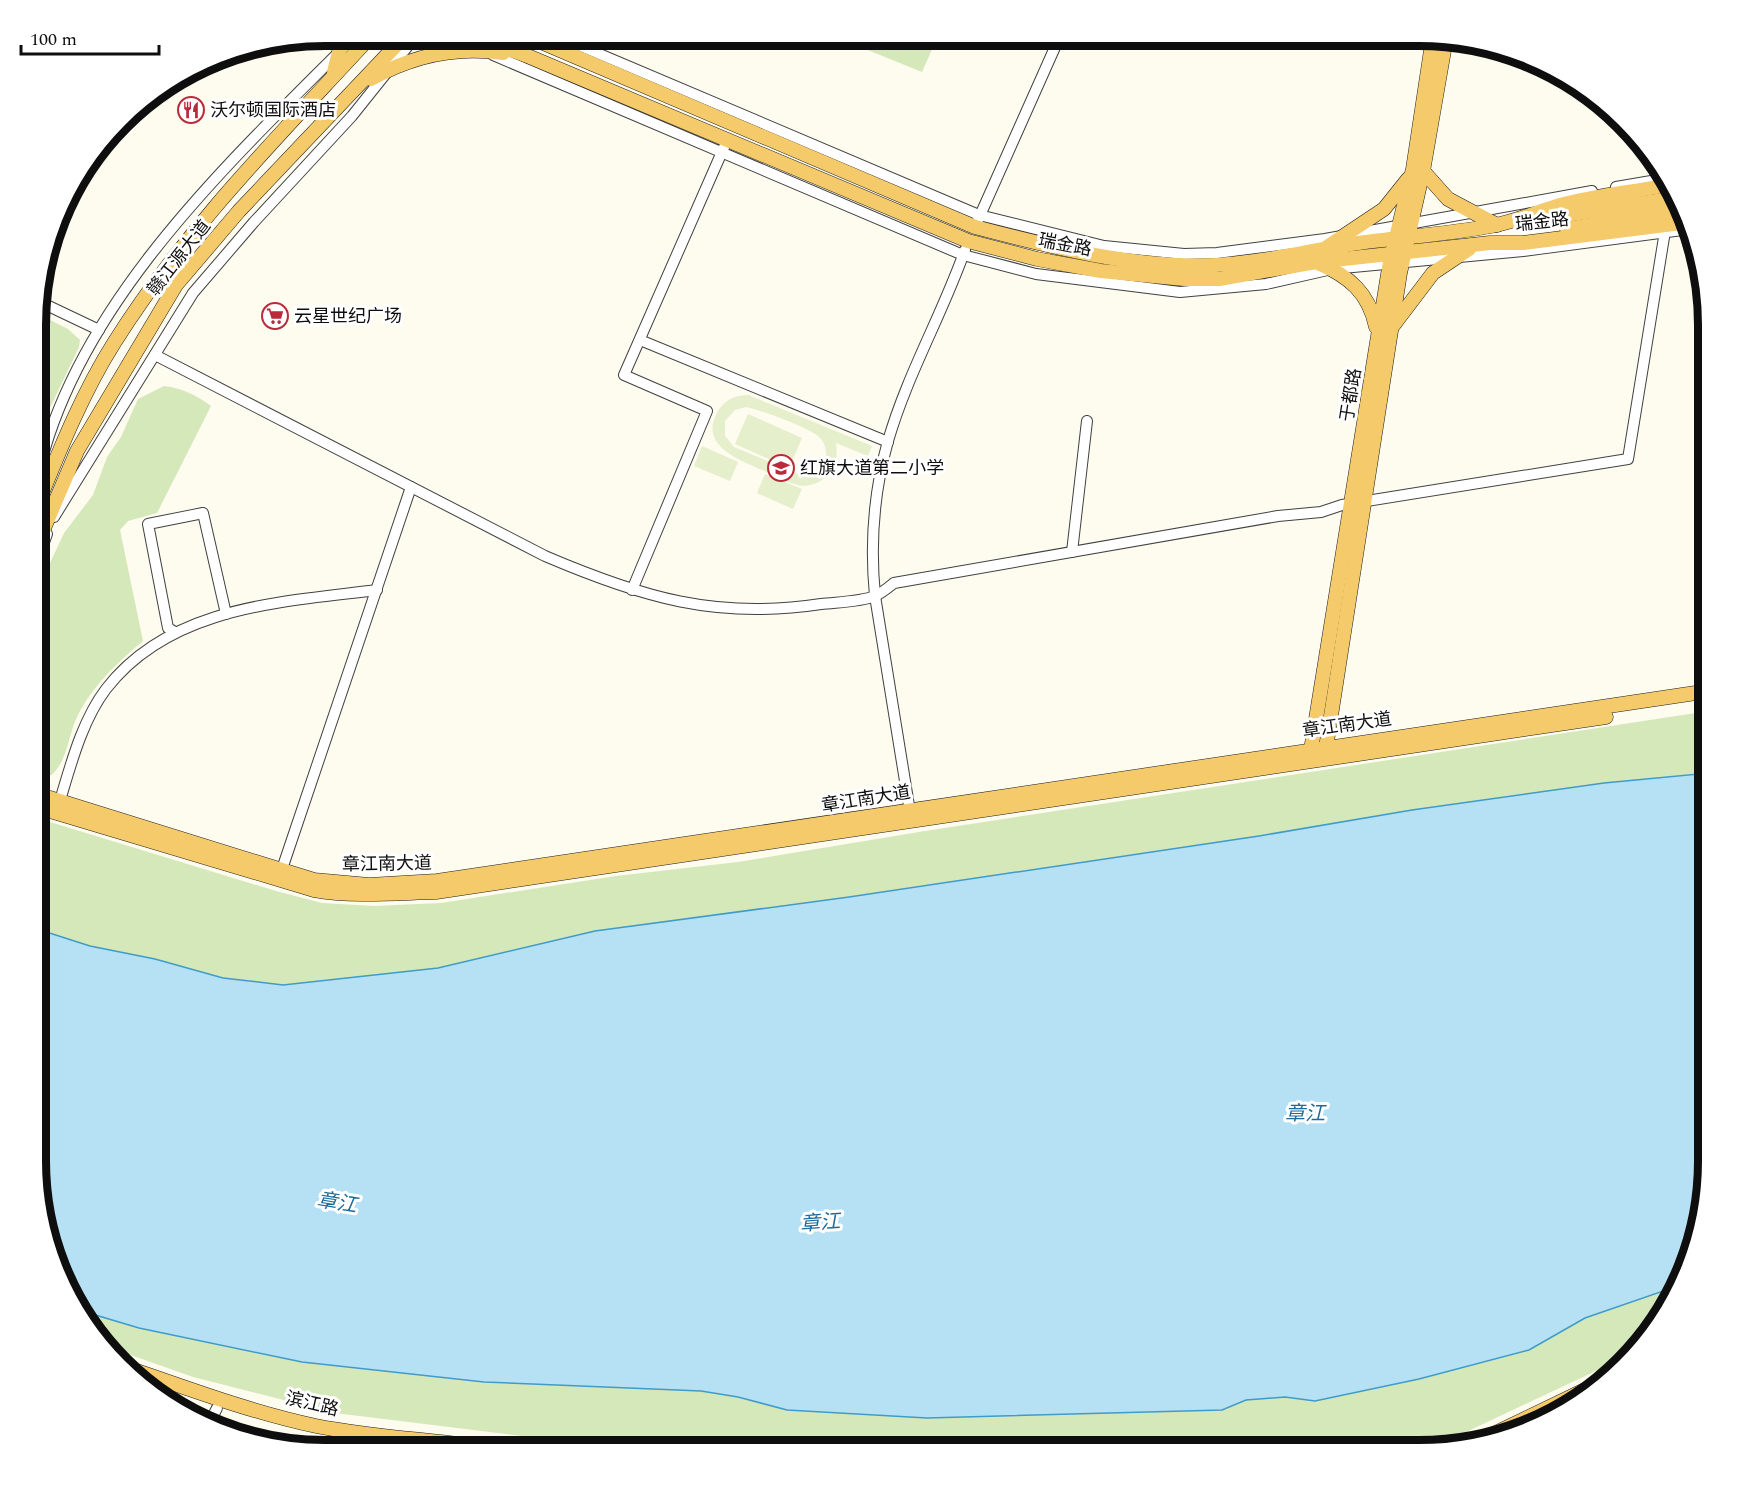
<svg xmlns="http://www.w3.org/2000/svg" width="1745" height="1486" font-family="Spectral,'Noto Sans SC',serif">
<style>
.green{fill:#d5e8ba}
.pitch{fill:#e5efcb;fill-rule:evenodd}
.water{fill:#b6e1f4;stroke:#3f9bc9;stroke-width:1.5}
.lines{fill:none;stroke-linecap:round;stroke-linejoin:round}
.minor-casing{stroke:#414141;stroke-width:12}
.major-casing{stroke:#1f1f1f;stroke-width:15}
.minor{stroke:#fff;stroke-width:10}
.major{stroke:#f4ca6a;stroke-width:14}
.labels{text-anchor:middle;dominant-baseline:central;stroke-width:6;stroke-linejoin:round;paint-order:stroke}
.poi-label{font-size:18px;fill:#0e0e0e;stroke:#fff;text-anchor:start}
.street-label{font-size:18px;fill:#0e0e0e;stroke:#fff}
.water-label{font-size:20px;font-style:italic;fill:#1b6c9c;stroke:#fff}
.rim{fill:none;stroke:#0e0e0e;stroke-width:8}
</style>
<rect width="100%" height="100%" fill="#fefbef"/>
<g class="green">
<path d="M833,36h105l-16,36z"/>
<path d="M38,314l30,15 12,11 -1,7 -41,86z"/>
<path d="M164,386c18,2 32,9 47,20l-54,107 -29,8 -8,9 23,111c-26,22 -51,45 -66,76 -8,16 -9,38 -20,52 -5,7 -11,10 -20,10l1,-190 26,-56 29,-38 14,-38 14,-20 17,-38z"/>
<path d="M1709,711v62l-105,10 -192,27 -153,26 -410,61 -254,34 -157,37 -155,17 -60,-7 -68,-19 -65,-13 -53,-17v-111l239,73 46,12 52,3 67,-3 175,-27 122,-14 187,-31z"/>
<path d="M1678,1286l-46,68 -202,95 -716,1 -184,-13 -195,-24 -142,-36 -85,-30 -26,-36 57,17 163,34 182,20 217,9 37,6 381,15 103,-2 24,-10 39,-3 30,4 104,-22 110,-29 56,-32z"/>
</g>
<g class="pitch">
<path d="M748,395l124,51 -4,10 -32,-13c4,23 -10,42 -34,43 -14,-3 -27,-11 -40,-16 -22,-10 -63,-24 -45,-57 6,-12 17,-18 31,-18zM746,407c14,3 66,21 75,32 6,7 7,18 1,26 -5,8 -12,10 -21,10l-67,-28 -9,-11v-15l10,-11z"/>
<path d="M748,414l54,24 -13,30 -54,-24z"/>
<path d="M702,446l36,16 -8,19 -36,-15z"/>
<path d="M765,474l37,15 -9,20 -36,-16z"/>
</g>
<path class="water" d="M1709,773v388l-22,111 -9,14 -93,32 -56,32 -110,29 -104,22 -30,-4 -39,3 -24,10 -295,8 -140,-8 -49,-13 -37,-6 -217,-9 -182,-20 -163,-34 -57,-17 -16,-23 -29,-108v-251l53,17 65,13 68,19 60,7 155,-17 157,-37 254,-34 410,-61 153,-26 192,-27z"/>
<g class="lines">
<defs>
<g id="minor">
<path d="M448,36l30,13"/>
<path d="M557,36l422,179 125,31 80,8 33,-1 108,-14 267,-48"/>
<path d="M493,55l470,200 73,19 144,18 86,-8 66,-15 191,-18 167,-22"/>
<path d="M1616,187l47,-8"/>
<path d="M978,220l82,-184"/>
<path d="M38,301l61,29"/>
<path d="M640,340l248,102"/>
<path d="M155,355l390,201c96,41 171,64 276,48 17,-2 39,-2 54,-8 7,-3 14,-9 19,-13l384,-67 43,-4 21,-7 286,-46 38,-234"/>
<path d="M38,475c39,-174 196,-317 317,-439"/>
<path d="M54,517l139,-224 61,-71 98,-106 64,-80"/>
<path d="M1072,552l15,-131"/>
<path d="M38,559l9,-25"/>
<path d="M632,590l75,-179 -83,-36 101,-230"/>
<path d="M175,632l-7,-4 -20,-104 55,-11 23,101"/>
<path d="M58,807c12,-39 23,-85 48,-118 64,-83 176,-87 271,-99"/>
<path d="M911,818l-36,-222c-5,-51 -1,-105 13,-155 19,-66 54,-126 77,-191"/>
<path d="M282,869l129,-382"/>
<path d="M209,1424l8,-16"/>
</g>
<g id="major">
<path d="M473,36l57,21 438,184 69,18 64,12 83,8h35l97,-17 174,-19h33l166,-21"/>
<path d="M527,36l448,191c76,20 162,42 241,38 46,-3 91,-13 135,-21 47,-7 93,-9 140,-18 23,-4 46,-14 69,-21 35,-9 72,-13 108,-20"/>
<path d="M334,72l9,-36"/>
<path d="M371,79c41,-23 86,-33 132,-26"/>
<path d="M1423,171l25,28 49,26"/>
<path d="M1540,219l136,-21"/>
<path d="M1567,229l117,-20"/>
<path d="M1327,247l57,-38 24,-30"/>
<path d="M1318,263c31,13 51,30 58,64"/>
<path d="M1392,327l41,-54 36,-24"/>
<path d="M38,503c22,-54 45,-111 76,-160 73,-116 165,-207 257,-307"/>
<path d="M38,542l39,-91 99,-166 63,-74 166,-175"/>
<path d="M1325,754l75,-481 23,-102 23,-132"/>
<path d="M1310,756l80,-494 23,-93 20,-132"/>
<path d="M37,794l277,86 55,5 68,-4 1272,-190"/>
<path d="M37,807l277,83c40,7 81,3 122,2l1170,-175"/>
<path d="M120,1365c64,22 130,47 196,61 62,12 124,14 186,24"/>
<path d="M1483,1439l114,-55"/>
<path d="M377,1445l34,5"/>
</g>
</defs>
<use href="#minor" class="minor-casing"/>
<use href="#major" class="major-casing"/>
<use href="#minor" class="minor"/>
<use href="#major" class="major"/>
</g>
<defs>
<symbol id="restaurant-ring" viewBox="-11 -11 22 22"><circle r="9.5" fill="#fff" stroke="#ba2a3a" stroke-width="1.5"/><path d="M-5-6h1v4h1v-4h1v4h1v-4h1v5L-1.5 .5V6h-2V.5L-5-1ZM5-6V6H3V1.5H1.5Q1.5-4 5-6Z" fill="#ba2a3a"/></symbol>
<symbol id="supermarket-ring" viewBox="-11 -11 22 22"><circle r="9.5" fill="#fff" stroke="#ba2a3a" stroke-width="1.5"/><path d="M-6-5.5h2.5l.6 2H6L4.5 2H-2.5L-4.4-4H-6ZM-1.5 3.2a1.3 1.3 0 1 0 .1 0ZM3 3.2a1.3 1.3 0 1 0 .1 0Z" fill="#ba2a3a"/></symbol>
<symbol id="school-ring" viewBox="-11 -11 22 22"><circle r="9.5" fill="#fff" stroke="#ba2a3a" stroke-width="1.5"/><path d="M0-5L7-2L0 1L-7-2ZM-4 1L0 2.5L4 1V4Q0 6-4 4Z" fill="#ba2a3a"/></symbol>
</defs>
<g fill-rule="evenodd">
<use href="#restaurant-ring" x="176" y="95" width="30" height="30"/>
<use href="#supermarket-ring" x="260" y="301" width="30" height="30"/>
<use href="#school-ring" x="766" y="453" width="30" height="30"/>
</g>
<g class="labels">
<g class="poi-label">
<text x="210" y="110">沃尔顿国际酒店</text>
<text x="294" y="316">云星世纪广场</text>
<text x="800" y="468">红旗大道第二小学</text>
</g>
<g class="street-label">
<text transform="translate(1542 222) rotate(-6)">瑞金路</text>
<text transform="translate(1065 245) rotate(11)">瑞金路</text>
<text transform="translate(179 258) rotate(-52)">赣江源大道</text>
<text transform="translate(1351 395) rotate(-81)">于都路</text>
<text transform="translate(1347 725) rotate(-8)">章江南大道</text>
<text transform="translate(866 799) rotate(-9)">章江南大道</text>
<text transform="translate(387 864) rotate(-1)">章江南大道</text>
<text transform="translate(312 1404) rotate(13)">滨江路</text>
</g>
<g class="water-label">
<text x="1305" y="1114">章江</text>
<text transform="translate(337 1203) rotate(9)">章江</text>
<text transform="translate(820 1223) rotate(-4)">章江</text>
</g>
</g>
<path d="M0 0H1745V1486H0ZM325 46H1419A279 279 0 0 1 1698 325V1161A279 279 0 0 1 1419 1440H325A279 279 0 0 1 46 1161V325A279 279 0 0 1 325 46Z" fill="#fff" fill-rule="evenodd"/>
<path class="rim" d="M325 46H1419A279 279 0 0 1 1698 325V1161A279 279 0 0 1 1419 1440H325A279 279 0 0 1 46 1161V325A279 279 0 0 1 325 46Z"/>
<path d="M21 45v9h138v-9" fill="none" stroke="#0e0e0e" stroke-width="3"/>
<text x="30" y="45" font-size="18" fill="#0e0e0e" stroke="#ffffff" stroke-width="4.5" paint-order="stroke">100 m</text>
</svg>
